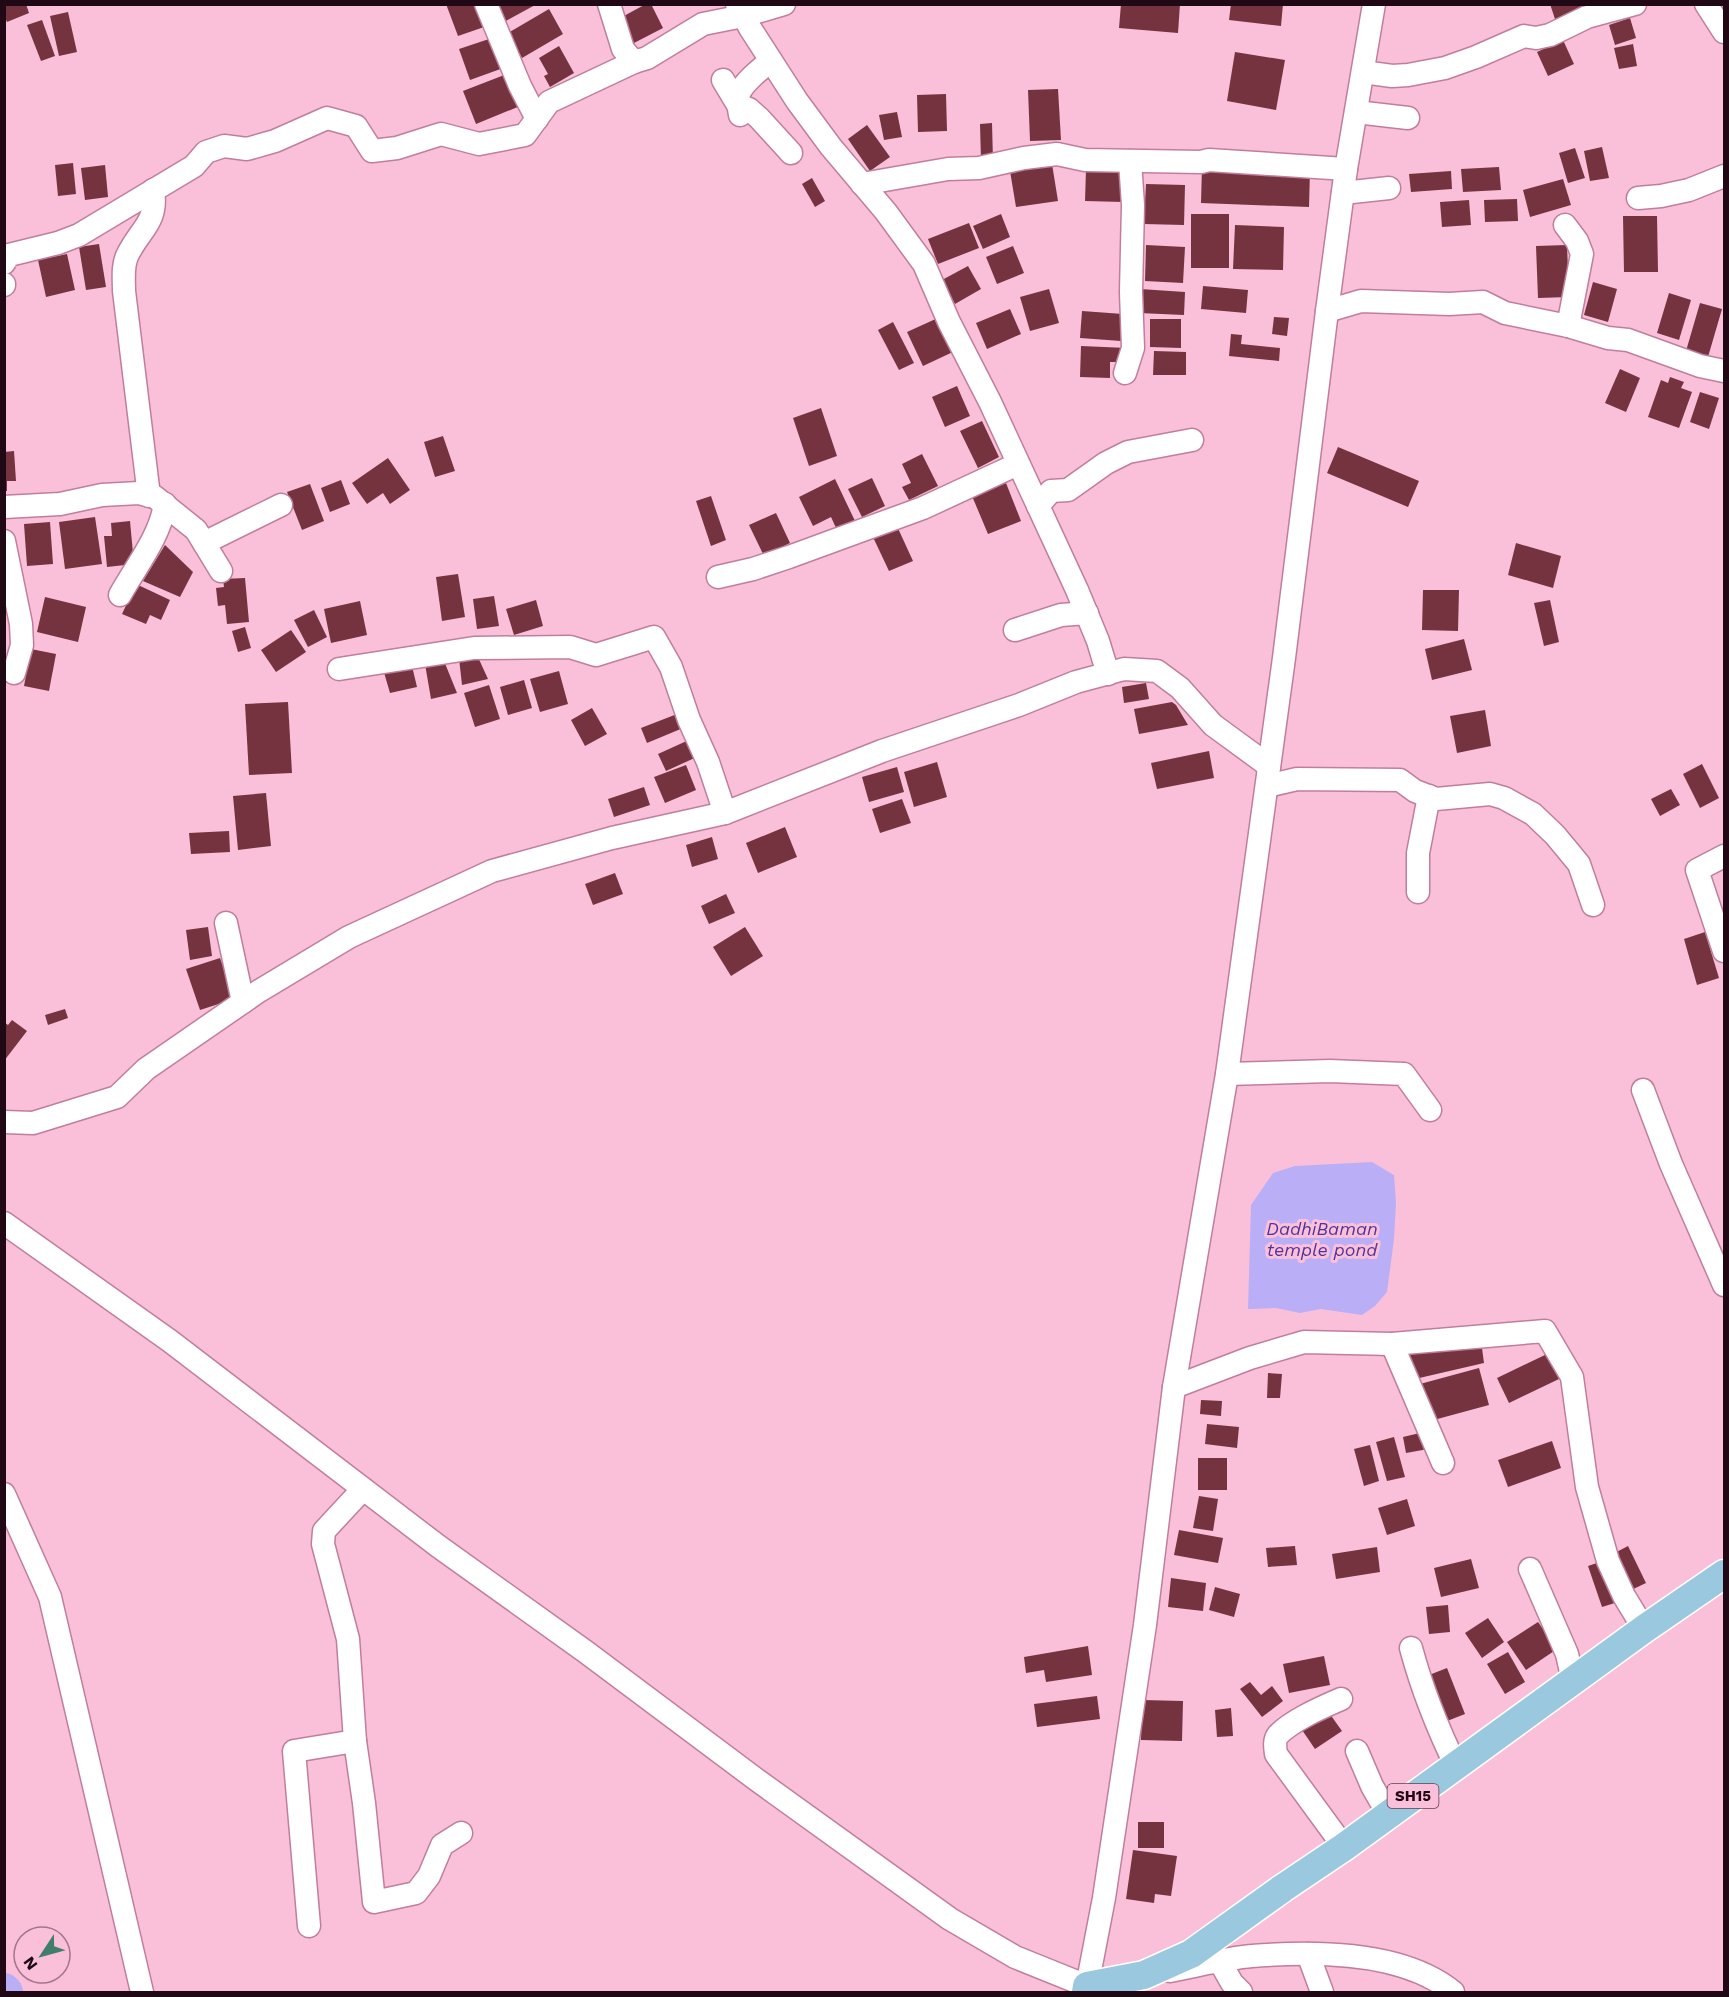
<svg xmlns="http://www.w3.org/2000/svg" width="1729" height="1997" font-family="'Work Sans',sans-serif">
<style>
.water{fill:#baaff7}
.lines{fill:none;stroke-linecap:round;stroke-linejoin:round}
.river{stroke:#baaff7;stroke-width:34}
.building{fill:#74333e}
.minor-casing{stroke:#c17e9c;stroke-width:25}
.major-casing{stroke:#fff;stroke-width:31}
.minor{stroke:#fff;stroke-width:22}
.major{stroke:#9ac8df;stroke-width:28}
.labels{text-anchor:middle;dominant-baseline:central;stroke-width:6;stroke-linejoin:round;paint-order:stroke}
.shield{fill:#fac0d9;stroke:#613f4f;stroke-width:1.5}
.shield-label{font-size:15px;font-weight:bold;fill:#200814}
.water-label{font-size:18px;font-style:italic;fill:#513499;stroke:#fac0d9}
</style>
<rect width="100%" height="100%" fill="#fac0d9"/>
<path class="water" d="M1372,1162l22,13 2,28 -2,36 -7,53 -12,14 -13,9 -41,-6 -21,4 -24,-5 -28,1 3,-104 22,-32 22,-7z"/>
<g class="lines">
<path class="river" d="M4,1990l2,2"/>
</g>
<g class="building">
<path d="M4,4h22l3,9 -22,9 -3,-7z"/>
<path d="M446,4h33l8,22 -29,10z"/>
<path d="M493,4h44l-35,19z"/>
<path d="M646,4h5l12,24 -29,15 -12,-26z"/>
<path d="M1121,4h59l-2,29 -59,-5z"/>
<path d="M1231,4h52l-2,22 -52,-6z"/>
<path d="M1550,4h31l3,11 -27,10z"/>
<path d="M549,9l14,25 -41,24 -14,-25z"/>
<path d="M68,12l9,40 -18,4 -9,-40z"/>
<path d="M1630,18l6,20 -21,7 -6,-20z"/>
<path d="M42,20l13,36 -14,5 -14,-36z"/>
<path d="M495,37l11,30 -36,13 -11,-31z"/>
<path d="M1563,40l11,24 -26,12 -11,-24z"/>
<path d="M1633,44l4,22 -18,3 -5,-21z"/>
<path d="M559,46l15,27 -24,14 -6,-11 4,-2 -9,-16z"/>
<path d="M1235,52l50,8 -9,50 -49,-9z"/>
<path d="M512,72l13,32 -49,20 -13,-33z"/>
<path d="M1058,89l3,51 -31,1 -2,-51z"/>
<path d="M946,94l1,37 -29,1 -1,-37z"/>
<path d="M897,112l5,25 -18,3 -5,-25z"/>
<path d="M992,123l1,38h-12l-1,-37z"/>
<path d="M867,125l23,32 -20,14 -22,-32z"/>
<path d="M1602,147l7,31 -19,3 -6,-30z"/>
<path d="M1575,148l10,30 -17,5 -9,-30z"/>
<path d="M73,163l3,31 -18,2 -3,-31z"/>
<path d="M1052,164l6,37 -42,6 -6,-36z"/>
<path d="M105,165l3,32 -23,3 -4,-32z"/>
<path d="M1202,166l108,4 -1,37 -108,-4z"/>
<path d="M1499,167l2,23 -38,2 -2,-23z"/>
<path d="M1086,170l38,2 -1,30 -38,-1z"/>
<path d="M1451,171l1,18 -41,3 -2,-18z"/>
<path d="M812,178l13,23 -10,6 -13,-23z"/>
<path d="M1563,179l8,26 -41,12 -7,-27z"/>
<path d="M1146,184l39,1 -1,40 -40,-1z"/>
<path d="M1517,199l1,22 -33,1 -1,-22z"/>
<path d="M1469,200l2,25 -29,2 -2,-25z"/>
<path d="M1001,214l9,23 -27,12 -10,-23z"/>
<rect x="1191" y="214" width="38" height="54"/>
<path d="M1623,216h34l1,56h-34z"/>
<path d="M969,223l10,25 -41,16 -10,-25z"/>
<path d="M1235,225l49,2 -1,43 -50,-1z"/>
<path d="M99,244l7,43 -20,3 -7,-43z"/>
<path d="M1146,245l39,2 -2,36 -38,-2z"/>
<path d="M1567,245l2,52 -31,1 -2,-52z"/>
<path d="M1013,246l11,27 -27,11 -11,-27z"/>
<path d="M67,254l8,36 -29,7 -8,-37z"/>
<path d="M968,266l13,23 -26,15 -13,-24z"/>
<path d="M1593,282l24,7 -9,33 -24,-7z"/>
<path d="M1203,286l45,4 -2,23 -45,-4z"/>
<path d="M1049,289l10,34 -29,8 -10,-34z"/>
<path d="M1140,289l45,3 -1,23 -45,-2z"/>
<path d="M1669,293l22,7 -12,40 -22,-7z"/>
<path d="M1700,303l22,6 -14,48 -22,-6z"/>
<path d="M1010,309l11,25 -34,15 -11,-26z"/>
<path d="M1082,311l41,3 -2,27 -41,-3z"/>
<path d="M940,317l15,34 -32,15 -16,-34z"/>
<path d="M1274,317l15,1 -2,18 -15,-2z"/>
<path d="M1150,319h31v29l-31,-1z"/>
<path d="M893,322l21,41 -15,7 -21,-40z"/>
<path d="M1231,334l11,1 -1,9 39,4 -1,13 -50,-5z"/>
<path d="M1081,346l46,2 -1,14h-16v16l-30,-1z"/>
<path d="M1154,351l32,1v23h-33z"/>
<path d="M1620,369l20,9 -14,34 -21,-9z"/>
<path d="M1670,377l14,5 -3,6 11,4 -13,36 -31,-11 13,-37 7,3z"/>
<path d="M957,386l13,30 -25,11 -13,-30z"/>
<path d="M1700,392l19,6 -10,31 -19,-7z"/>
<path d="M821,408l16,48 -28,10 -16,-48z"/>
<path d="M982,421l17,36 -21,11 -18,-37z"/>
<path d="M443,436l12,35 -20,6 -11,-35z"/>
<path d="M1338,447l81,34 -11,26 -81,-34z"/>
<path d="M14,451l2,30h-9v10h-3v-39z"/>
<path d="M922,454l16,32 -29,14 -7,-13 9,-4 -9,-19z"/>
<path d="M388,458l22,32 -20,14 -7,-11 -16,11 -15,-21z"/>
<path d="M872,478l13,28 -23,11 -14,-28z"/>
<path d="M835,479l20,42 -18,9 -6,-13 -18,9 -14,-29z"/>
<path d="M341,480l9,24 -20,8 -9,-24z"/>
<path d="M1006,483l15,38 -33,13 -16,-38z"/>
<path d="M310,484l14,37 -22,9 -15,-38z"/>
<path d="M711,496l15,44 -15,6 -15,-45z"/>
<path d="M776,513l14,30 -26,13 -15,-31z"/>
<path d="M95,517l7,47 -37,5 -6,-47z"/>
<path d="M130,521l4,43 -27,3 -3,-31h8l-1,-13z"/>
<path d="M50,522l3,42 -26,2 -3,-42z"/>
<path d="M896,524l17,37 -24,10 -17,-36z"/>
<path d="M1516,543l45,13 -8,32 -45,-13z"/>
<path d="M165,545l28,27 -13,25 -37,-16z"/>
<path d="M458,574l7,43 -23,4 -6,-44z"/>
<path d="M245,578l4,44 -22,2 -2,-19 -7,1 -2,-18 8,-1 -1,-8z"/>
<path d="M136,584l34,16 -9,20 -11,-5 -4,9 -24,-10z"/>
<path d="M1423,590h36l-1,41 -36,-1z"/>
<path d="M494,596l5,30 -22,3 -4,-30z"/>
<path d="M45,597l41,10 -8,35 -41,-10z"/>
<path d="M536,600l7,26 -29,9 -8,-26z"/>
<path d="M1550,600l9,42 -15,4 -10,-43z"/>
<path d="M360,601l7,34 -36,8 -7,-34z"/>
<path d="M314,610l13,27 -19,10 -14,-27z"/>
<path d="M245,627l6,21 -13,4 -6,-21z"/>
<path d="M291,630l15,22 -30,20 -15,-22z"/>
<path d="M1464,639l8,31 -40,10 -7,-31z"/>
<path d="M31,649l25,5 -7,37 -25,-5z"/>
<path d="M477,655l11,24 -26,6 -3,-27z"/>
<path d="M444,661l13,32 -26,6 -6,-35z"/>
<path d="M412,666l5,21 -27,6 -7,-24z"/>
<path d="M559,671l9,33 -28,8 -10,-33z"/>
<path d="M524,680l8,28 -24,7 -8,-28z"/>
<path d="M1146,683l3,16 -25,4 -2,-16z"/>
<path d="M489,685l11,34 -25,8 -11,-34z"/>
<path d="M288,702l4,71 -43,2 -4,-71z"/>
<path d="M1172,702l4,3 12,20 -49,9 -5,-25z"/>
<path d="M592,708l15,26 -22,12 -14,-26z"/>
<path d="M1485,710l6,36 -34,7 -7,-37z"/>
<path d="M677,714l6,14 -36,15 -6,-15z"/>
<path d="M691,739l8,17 -33,15 -8,-17z"/>
<path d="M1209,751l5,27 -57,11 -6,-26z"/>
<path d="M937,762l10,35 -33,10 -10,-35z"/>
<path d="M1702,764l17,34 -19,10 -17,-34z"/>
<path d="M686,765l10,25 -31,13 -11,-26z"/>
<path d="M897,767l7,25 -35,10 -7,-25z"/>
<path d="M644,787l6,18 -36,12 -6,-18z"/>
<path d="M1671,789l9,16 -20,11 -9,-17z"/>
<path d="M266,793l5,53 -33,4 -5,-54z"/>
<path d="M902,799l9,24 -31,10 -8,-24z"/>
<path d="M785,827l12,30 -39,16 -12,-30z"/>
<path d="M229,831l1,21 -39,2 -2,-21z"/>
<path d="M712,837l6,22 -26,8 -6,-22z"/>
<path d="M615,873l8,21 -30,11 -8,-21z"/>
<path d="M726,894l9,19 -26,11 -8,-18z"/>
<path d="M208,927l4,29 -22,4 -4,-30z"/>
<path d="M745,927l18,29 -32,20 -18,-29z"/>
<path d="M1705,932l14,46 -22,7 -13,-46z"/>
<path d="M220,958l14,41 -34,11 -14,-41z"/>
<path d="M65,1009l3,9 -20,7 -3,-10z"/>
<path d="M12,1020l15,11 -23,30v-39l4,3z"/>
<path d="M1481,1341l3,22 -69,16 -8,-32z"/>
<path d="M1547,1354l12,25 -50,24 -12,-25z"/>
<path d="M1479,1368l10,37 -59,16 -10,-37z"/>
<path d="M1268,1373l14,1 -2,24h-13z"/>
<path d="M1201,1400l21,1 -1,15 -21,-2z"/>
<path d="M1207,1424l32,3 -2,21 -32,-4z"/>
<path d="M1424,1432l4,17 -22,4 -3,-16z"/>
<path d="M1394,1437l11,40 -18,4 -11,-39z"/>
<path d="M1552,1441l9,27 -53,19 -10,-27z"/>
<path d="M1370,1445l9,36 -15,5 -10,-37z"/>
<rect x="1198" y="1458" width="29" height="32"/>
<path d="M1199,1496l19,3 -5,32 -20,-3z"/>
<path d="M1407,1499l8,27 -28,9 -9,-27z"/>
<path d="M1179,1530l44,8 -5,25 -44,-8z"/>
<path d="M1295,1546l2,19 -29,2 -2,-19z"/>
<path d="M1628,1546l18,37 -19,9 -18,-36z"/>
<path d="M1377,1547l3,25 -44,7 -4,-25z"/>
<path d="M1471,1559l8,29 -38,9 -7,-29z"/>
<path d="M1603,1561l15,41 -16,5 -14,-41z"/>
<path d="M1171,1578l35,5 -3,28 -35,-4z"/>
<path d="M1215,1587l25,7 -6,23 -25,-7z"/>
<path d="M1448,1605l2,27 -21,2 -3,-27z"/>
<path d="M1488,1618l16,24 -22,16 -17,-25z"/>
<path d="M1538,1622l19,27 -31,21 -19,-28z"/>
<path d="M1088,1646l4,29 -46,7 -2,-12 -18,3 -2,-16z"/>
<path d="M1508,1652l17,30 -20,12 -18,-30z"/>
<path d="M1324,1656l6,29 -41,8 -6,-29z"/>
<path d="M1447,1668l18,46 -23,9 -18,-46z"/>
<path d="M1250,1682l11,13 11,-9 11,15 -21,16 -22,-28z"/>
<path d="M1097,1696l3,23 -63,8 -3,-23z"/>
<path d="M1142,1700l41,1 -1,40 -41,-1z"/>
<path d="M1231,1708l2,28 -16,1 -2,-27z"/>
<path d="M1327,1710l15,21 -27,18 -15,-22z"/>
<rect x="1138" y="1822" width="26" height="26"/>
<path d="M1133,1850l44,6 -6,40 -16,-2 -1,9 -28,-4z"/>
</g>
<g class="lines">
<defs>
<g id="minor">
<path d="M486,4l34,82 17,33"/>
<path d="M609,4l14,45 11,13"/>
<path d="M737,4l13,24 47,73 34,46 55,65 38,52 25,58 41,80 87,188 21,51 10,33"/>
<path d="M1706,4l18,28"/>
<path d="M1363,72l29,4 16,-1 37,-7 31,-11 48,-21 12,2 14,-3 37,-18 48,-13"/>
<path d="M723,80l15,25 11,4 10,9 32,35"/>
<path d="M1356,112l52,6"/>
<path d="M740,115c-1,-7 -3,-14 -1,-21 3,-10 23,-27 32,-33"/>
<path d="M862,184l86,-15 31,-1 45,-10 33,-4 28,6 116,2 8,-2 137,9"/>
<path d="M1343,193l46,-5"/>
<path d="M1638,198l23,-2 28,-6 35,-14"/>
<path d="M1565,225l12,16 5,13 -14,72"/>
<path d="M4,263l5,-8 49,-12 21,-8 115,-69 12,-14 18,-6 23,3 28,-8 52,-23 29,8 16,25 25,-3 44,-14 38,10 46,-9 24,-33 85,-40 13,-4 56,-34 40,-8 41,-12"/>
<path d="M4,284v1"/>
<path d="M1327,311l34,-10 88,3 34,-2 22,11 63,13 40,12 20,2 72,26 24,5"/>
<path d="M1125,373l8,-25 -2,-56 2,-87 -3,-44"/>
<path d="M149,496l-25,-205c0,-12 -2,-26 4,-37 13,-26 30,-32 25,-64"/>
<path d="M1038,506l13,-15 17,-1 38,-27 22,-11 64,-12"/>
<path d="M4,507l56,-3 42,-9 37,-2 16,4 41,33 25,41"/>
<path d="M4,541l17,83 1,21 -8,28"/>
<path d="M204,543l77,-38"/>
<path d="M718,577l35,-8 36,-12 134,-49 95,-44"/>
<path d="M120,595c16,-29 40,-58 45,-91"/>
<path d="M1015,630l46,-15 26,-2"/>
<path d="M339,669l135,-21 96,-1 26,8 58,-18 17,30 18,53 19,42 17,51"/>
<path d="M1267,786l30,-7 103,1 15,11 21,8 54,-5 14,4 29,16 22,21 24,29 14,41"/>
<path d="M1724,856l-27,14 27,81"/>
<path d="M1418,892v-39l11,-57"/>
<path d="M226,923l17,79"/>
<path d="M1227,1074l103,-3 74,3 26,36"/>
<path d="M1643,1090l28,74 53,121"/>
<path d="M4,1122l29,1 84,-26 29,-28 113,-78 90,-54 143,-66 120,-33 113,-25 157,-62 137,-46 57,-23 48,-13 33,2 23,17 33,37 56,41"/>
<path d="M4,1223l166,118 268,205 148,106 171,128 193,139 65,38 72,29 17,-88 41,-273 29,-238 53,-313 57,-416 43,-347 19,-142 28,-165"/>
<path d="M1392,1344l51,119"/>
<path d="M1174,1387l76,-29 54,-16 88,2 153,-13 27,46 15,110 21,74 16,35 20,33"/>
<path d="M363,1489l-39,42 -1,13 25,95 7,102 9,62 10,99 42,-9 13,-17 13,-31 19,-12"/>
<path d="M4,1494l46,103 92,395"/>
<path d="M1530,1569l37,85 6,27"/>
<path d="M1411,1648c11,41 26,79 45,118"/>
<path d="M1341,1699c-18,8 -49,21 -63,36 -4,5 -3,12 -2,19l68,93"/>
<path d="M1357,1751l15,35 16,28"/>
<path d="M309,1926l-15,-175 61,-10"/>
<path d="M1308,1954l14,38"/>
<path d="M1220,1962l12,21 9,9"/>
<path d="M1170,1971c27,-5 55,-13 82,-15 62,-5 151,-5 201,36"/>
</g>
<path id="major" d="M1086,1992l1,-6 57,-11 47,-21 92,-66 61,-41 300,-218 80,-55"/>
</defs>
<use href="#minor" class="minor-casing"/>
<use href="#major" class="major-casing"/>
<use href="#minor" class="minor"/>
<use href="#major" class="major"/>
</g>
<g class="labels">
<rect class="shield" x="1387.5" y="1784" width="51" height="24" rx="4.5"/>
<g class="shield-label">
<text x="1413" y="1796">SH15</text>
</g>
<g class="water-label">
<text x="1322" y="1228">DadhiBaman<tspan x="1322" dy="21">temple pond</tspan></text>
</g>
</g>
<rect width="1729" height="1997" fill="none" stroke="#200814" stroke-width="12"/>
<g transform="translate(42 1955) rotate(234)"><circle r="28" fill="#fac0d9" stroke="#a3768a" stroke-width="1.5"/>
<path d="M0-4.5L10 22L0 15L-10 22Z" fill="#407e6b"/>
<text y="-9" font-size="16" font-weight="bold" text-anchor="middle" fill="#200814">N</text>
</g>
</svg>
